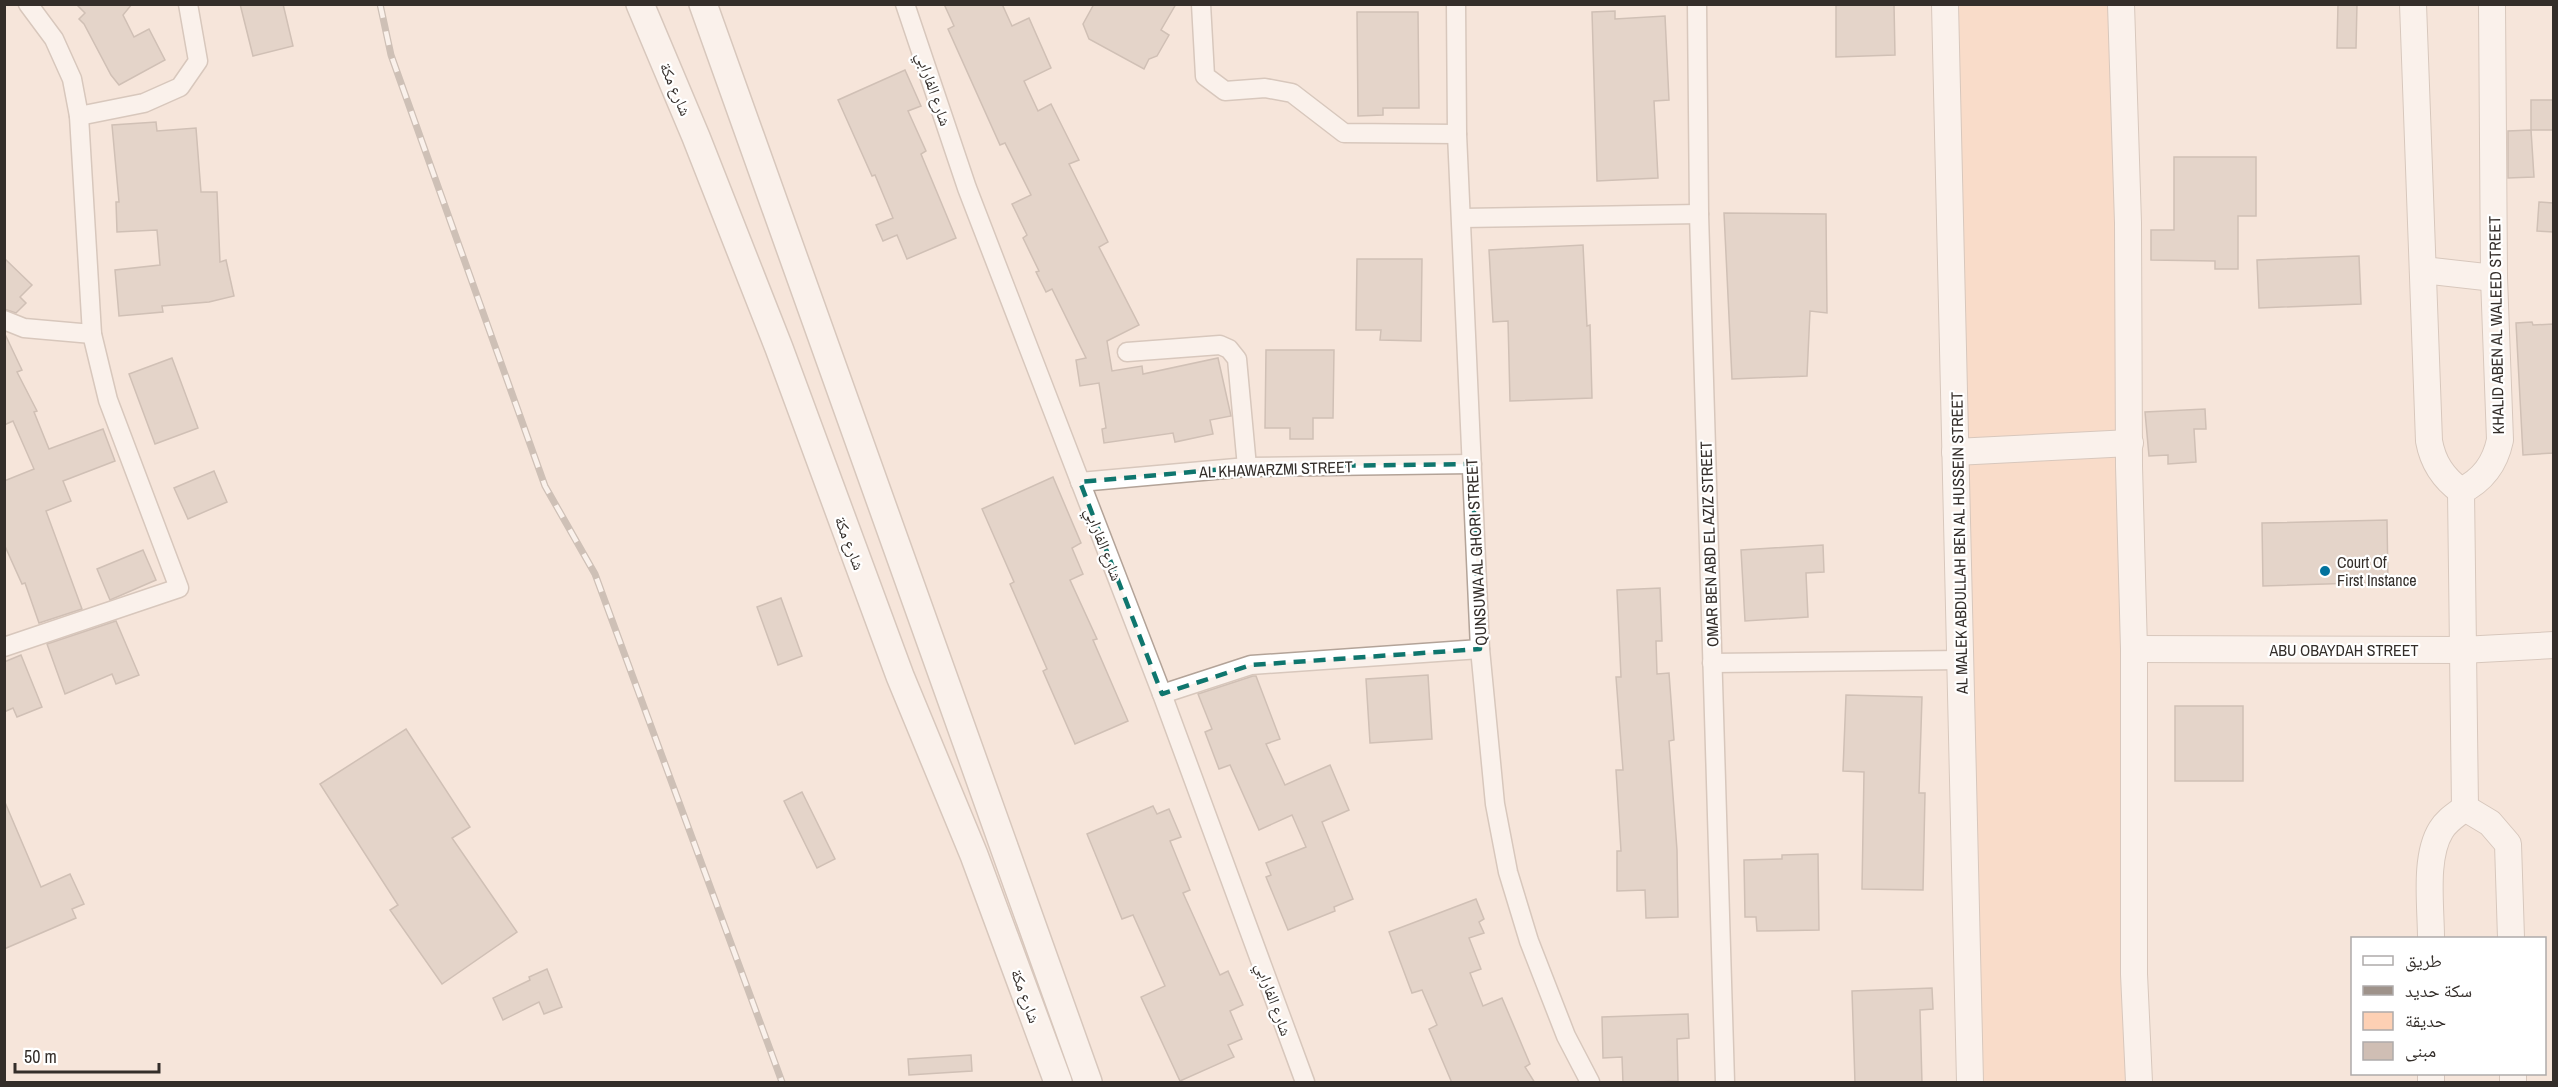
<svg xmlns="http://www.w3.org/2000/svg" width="2558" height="1087" font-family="'Archivo Narrow','Noto Naskh Arabic',sans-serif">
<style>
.green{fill:#fdd0b4}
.building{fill:#cfbeb4;stroke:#a29288;stroke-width:1.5}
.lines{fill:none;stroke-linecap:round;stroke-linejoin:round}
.street-casing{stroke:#b3a398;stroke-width:21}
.secondary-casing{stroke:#b3a398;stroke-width:28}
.primary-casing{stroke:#b3a398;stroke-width:30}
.street{stroke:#fff;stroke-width:18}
.secondary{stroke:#fff;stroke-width:26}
.primary{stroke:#fff;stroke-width:27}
.rail-casing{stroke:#9e928a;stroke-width:7}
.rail{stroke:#fff;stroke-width:4.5;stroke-dasharray:14;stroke-linecap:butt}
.marked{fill:none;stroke:#0f766e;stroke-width:4.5;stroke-dasharray:12 8;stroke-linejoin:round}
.poi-dot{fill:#02729d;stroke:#fff;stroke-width:2}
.labels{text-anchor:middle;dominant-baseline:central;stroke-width:4.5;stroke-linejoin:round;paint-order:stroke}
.street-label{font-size:16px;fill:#342e2a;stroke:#fff}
.poi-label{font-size:16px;fill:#342e2a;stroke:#fff;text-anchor:start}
</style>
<rect width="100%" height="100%" fill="#f6e5da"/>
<path class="green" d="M1951,5h163l26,1077h-170z"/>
<g class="building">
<path d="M76,4h56l-9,11 11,22 15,-8 16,31 -46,25 -8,-10 -27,-51 -5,-5 6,-6z"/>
<path d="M240,4h43l10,42 -40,10z"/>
<path d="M944,4h58l10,22 17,-8 22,50 -27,13 14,30 13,-7 28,56 -10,4 39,78 -9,5 40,78 -32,16 5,30 30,-5 1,8 75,-16 13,58 -21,4 3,14 -38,8 -2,-9 -69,10 -2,-14 4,-1 -7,-45 -19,3 -4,-26 10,-2 -34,-69 -6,3 -10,-20 3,-1 -16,-33 4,-3 -15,-31 19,-9 -26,-52 -5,2 -52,-116 6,-3z"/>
<path d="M1094,4h82l-15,26 8,5 -12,21 -8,3 -5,10 -55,-30 -6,-15z"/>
<path d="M1836,4h58l1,51 -59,2z"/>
<path d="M2338,4h19l-1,44h-19z"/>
<path d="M1615,11v8l50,-3 4,84 -15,1 4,77 -61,3 -5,-169z"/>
<path d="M1357,12h61l1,96h-36v7l-25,1z"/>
<path d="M905,70l16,36 -13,5 18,40 -5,3 35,84 -49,21 -10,-24 -14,6 -7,-16 17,-7 -18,-43 -3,1 -34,-76z"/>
<rect x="2531" y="100" width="22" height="30"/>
<path d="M156,122l1,9 39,-3 5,64h16l3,70 6,-2 8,36 -25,6 -47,4 1,6 -44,4 -4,-46 45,-5 -3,-35 -40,2 -1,-30h3l-7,-77z"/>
<path d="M2531,130l3,47 -26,1v-47z"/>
<path d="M2174,157h82v59h-18v53h-23v-8l-64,-1v-30h23z"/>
<path d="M2539,202l14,1v29l-16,-1z"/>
<path d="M1724,213l102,1 1,99 -17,-2 -3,65 -75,3z"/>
<path d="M1583,245l4,81 3,-1 2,73 -82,3 -2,-80 -15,1 -4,-72z"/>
<path d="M2359,256l2,48 -102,4 -2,-48z"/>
<path d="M4,258l28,27 -12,12 6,6 -10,10 -12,-4z"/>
<path d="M1357,259h65l-1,82 -41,-1 1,-10h-25z"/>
<path d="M2532,322l1,3 20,-1v129l-30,2 -7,-132z"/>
<path d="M4,332l18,38 -5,2 20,39 -3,1 15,37 54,-20 12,32 -52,20 8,20 -25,10 36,98 -43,14 -14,-40 -3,1 -18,-40v-63l30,-12 -21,-48 -9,4z"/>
<path d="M1266,350h68l-1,68h-20v21h-23v-11h-25z"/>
<path d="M172,358l26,70 -43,16 -26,-70z"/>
<path d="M2205,409l1,20h-12l2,33 -28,2v-9l-19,1 -4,-44z"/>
<path d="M214,471l13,31 -39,17 -14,-31z"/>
<path d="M1053,477l28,66 -9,5 11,26 -13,6 27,59 -4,1 35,81 -53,23 -32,-73 4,-2 -37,-85 4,-2 -32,-73z"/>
<path d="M2387,520l1,62 -125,4 -1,-63z"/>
<path d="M1823,545l1,27 -18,1 2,44 -63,4 -4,-71z"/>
<path d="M143,550l13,30 -46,20 -13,-31z"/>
<path d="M1660,588l2,53h-6l1,33 12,-1 5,67 -5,1 8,109 1,67 -32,1 -1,-28 -28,1v-40h4l-5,-81h7l-7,-93h5l-4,-87z"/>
<path d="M781,598l21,58 -24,9 -21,-58z"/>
<path d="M116,621l23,54 -23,9 -4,-10 -47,20 -18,-50z"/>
<path d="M21,655l21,52 -25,10 -4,-9 -9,4v-50z"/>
<path d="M1428,675l4,64 -62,4 -4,-64z"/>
<path d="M1253,676h3l24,63 -14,5 19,41 45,-20 19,45 -27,12 31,77 -19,8 1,4 -47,19 -22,-53 5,-2 -5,-12 40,-16 -14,-32 -33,15 -29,-65 -11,4 -14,-37 7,-3 -14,-35z"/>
<path d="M1846,695l76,2 -3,96h6l-2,97 -61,-1 2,-117 -21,-1z"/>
<rect x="2175" y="706" width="68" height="75"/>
<path d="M406,729l64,98 -18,11 65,94 -75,52 -52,-74 8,-5 -78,-121z"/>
<path d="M802,792l33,67 -18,9 -33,-67z"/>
<path d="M4,800l37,87 29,-13 14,30 -12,5 4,9 -72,31z"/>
<path d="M1153,806l4,8 12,-5 12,28 -11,4 20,49 -7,3 37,82 8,-4 15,34 -13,6 12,28 -14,6 6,12 -54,24 -39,-84 24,-11 -32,-71 -11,4 -35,-85z"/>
<path d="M1818,854l1,76 -62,1 -1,-14h-11l-1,-57 38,-1v-4z"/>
<path d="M1476,899l8,20 -5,3 5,11 -15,5 12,31 -11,4 13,33 19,-8 28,66 -5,3 10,16h-83l-23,-54 8,-4 -15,-35 -10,3 -23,-61z"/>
<path d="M547,969l15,38 -18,7 -5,-12 -36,18 -10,-22 37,-18 -1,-3z"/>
<path d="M1932,988l1,21 -13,1 2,73h-67l-3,-92z"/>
<path d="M1688,1014l1,24 -12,1 1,42 -55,2 -1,-26 -19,1 -1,-41z"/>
<path d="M971,1055l1,16 -63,4 -1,-16z"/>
</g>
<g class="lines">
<defs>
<g id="street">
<path d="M905,4l62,184 195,506 143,388"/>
<path d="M1201,4l4,72 20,15 40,-3 27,5 52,40 113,1"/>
<path d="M1456,4l1,130 23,515 15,155 13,68 21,69 37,95 24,46"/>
<path d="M1697,4l2,210 26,868"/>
<path d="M79,116l65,-13 36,-16 18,-26 -10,-57"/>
<path d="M1462,218l237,-4"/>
<path d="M4,320l20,8 68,6"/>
<path d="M1127,352l93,-7 9,4 8,10 10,108"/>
<path d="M1080,482l167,-15 225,-3"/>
<path d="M4,647l175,-59 -71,-188 -16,-66 -13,-218 -7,-37 -18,-40 -26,-35"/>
<path d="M1712,663l249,-3"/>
<path d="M1162,694l89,-29 229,-16"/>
</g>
<g id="secondary">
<path d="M1945,4l25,1078"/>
<path d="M2121,4l7,219 1,243 5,183v325l5,108"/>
<path d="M2413,4l16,437c4,22 14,37 32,50"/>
<path d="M2423,270l71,8"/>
<path d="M1955,452l175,-9"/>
<path d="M2461,491c22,-11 34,-27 39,-51l-6,-162 -2,-274"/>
<path d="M2461,491l4,317"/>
<path d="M2134,649l328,1 92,-5"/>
<path d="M2465,808l25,15 18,21 3,94"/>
<path d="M2431,938c0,-31 -7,-81 10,-108 6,-10 15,-15 24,-22"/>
<path d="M2513,1074v8"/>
<path d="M2431,1082v-8"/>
</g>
<g id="primary">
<path d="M640,4l56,133 83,211 121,328 74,179 84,227"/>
<path d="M703,4l385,1078"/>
</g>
</defs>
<use href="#street" class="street-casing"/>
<use href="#secondary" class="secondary-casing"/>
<use href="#primary" class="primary-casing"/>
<use href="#street" class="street"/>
<use href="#secondary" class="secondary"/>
<use href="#primary" class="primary"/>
<defs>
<path id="rail" d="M380,4l11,51 154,431 50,88 187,508"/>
</defs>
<use href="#rail" class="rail-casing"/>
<use href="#rail" class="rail"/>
</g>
<path d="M0 0H2558V1087H0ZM1472,464l8,185 -229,16 -89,29 -82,-212 167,-15z" fill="#f6e5da" fill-opacity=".55" fill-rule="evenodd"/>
<path class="marked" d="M1472,464l8,185 -229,16 -89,29 -82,-212 167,-15z"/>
<circle class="poi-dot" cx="2325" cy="571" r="6"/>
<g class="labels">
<g class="street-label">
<text transform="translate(676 89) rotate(67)">شارع مكة</text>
<text transform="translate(934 89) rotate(71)">شارع الفارابي</text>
<text transform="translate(2496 325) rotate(-91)">KHALID ABEN AL WALEED STREET</text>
<text transform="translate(1276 469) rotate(-2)">AL KHAWARZMI STREET</text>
<text transform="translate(850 543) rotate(69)">شارع مكة</text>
<text transform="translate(1959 543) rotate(-91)">AL MALEK ABDULLAH BEN AL HUSSEIN STREET</text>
<text transform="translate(1104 544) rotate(69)">شارع الفارابي</text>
<text transform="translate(1709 544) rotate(-92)">OMAR BEN ABD EL AZIZ STREET</text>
<text transform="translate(1476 552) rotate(-93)">QUNSUWA AL GHORI STREET</text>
<text x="2344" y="650">ABU OBAYDAH STREET</text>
<text transform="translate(1026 996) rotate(70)">شارع مكة</text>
<text transform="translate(1274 999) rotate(70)">شارع الفارابي</text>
</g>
<g class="poi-label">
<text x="2337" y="562">Court Of<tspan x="2337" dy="18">First Instance</tspan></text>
</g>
</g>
<rect width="2558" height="1087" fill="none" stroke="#342e2a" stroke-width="12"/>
<rect x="2351" y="937" width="195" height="138" fill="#ffffff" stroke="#aeabaa" stroke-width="1.5"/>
<rect x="2363" y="956" width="30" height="9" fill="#ffffff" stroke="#aeabaa" stroke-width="1.5"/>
<text x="2405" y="967" font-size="18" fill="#342e2a">طريق</text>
<rect x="2363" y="986" width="30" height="9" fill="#9e928a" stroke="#aeabaa" stroke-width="1.5"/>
<text x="2405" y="997" font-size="18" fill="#342e2a">سكة حديد</text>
<rect x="2363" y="1012" width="30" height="18" fill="#fdd0b4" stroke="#aeabaa" stroke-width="1.5"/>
<text x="2405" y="1027" font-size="18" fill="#342e2a">حديقة</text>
<rect x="2363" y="1042" width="30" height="18" fill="#cfbeb4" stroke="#aeabaa" stroke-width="1.5"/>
<text x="2405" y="1057" font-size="18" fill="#342e2a">مبنى</text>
<path d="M15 1063v9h144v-9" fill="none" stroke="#342e2a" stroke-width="3"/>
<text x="24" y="1063" font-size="18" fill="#342e2a" stroke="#ffffff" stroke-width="4.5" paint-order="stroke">50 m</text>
</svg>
